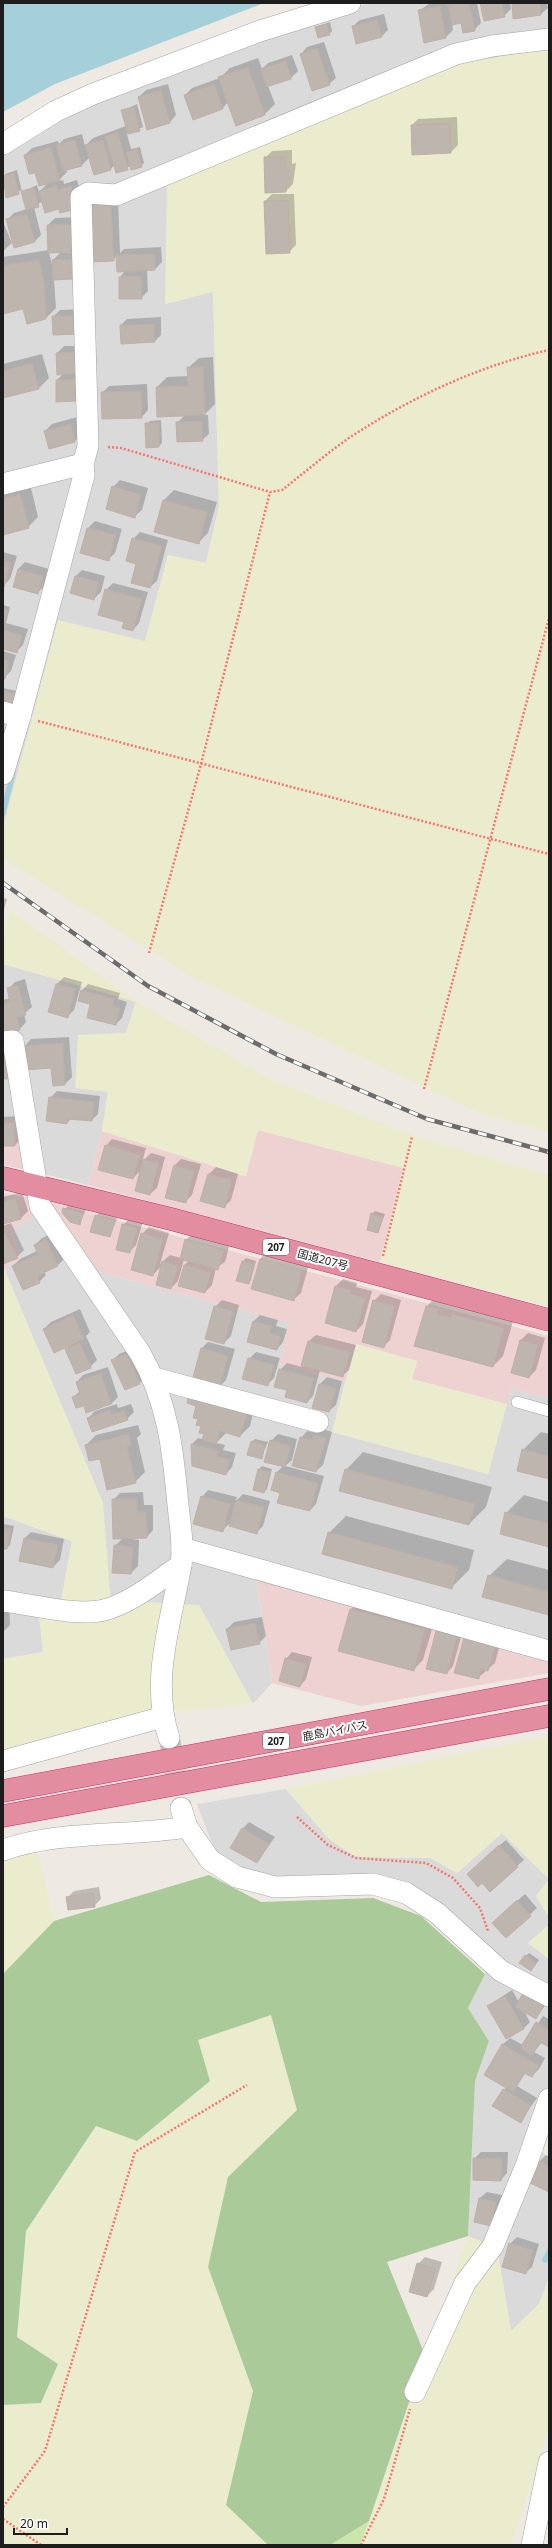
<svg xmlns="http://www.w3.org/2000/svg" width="552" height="2548" font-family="'Noto Sans','Noto Sans JP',sans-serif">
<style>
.residential{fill:#dbdada}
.commercial{fill:#eed2d2}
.farmland{fill:#ebecce}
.grass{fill:#cae6aa}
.forest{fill:#aacb99}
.water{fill:#a5d0da}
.shadow{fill:#0003}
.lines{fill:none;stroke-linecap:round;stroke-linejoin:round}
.stream{stroke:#a5d0da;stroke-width:5.5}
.building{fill:#beb5af;stroke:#bfb0a6}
.street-tunnel{stroke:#c4c1bb;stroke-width:21;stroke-dasharray:21 10;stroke-linecap:butt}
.lane-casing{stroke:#a4a4a4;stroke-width:12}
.street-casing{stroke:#a4a4a4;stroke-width:22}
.highway-casing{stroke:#d12a6a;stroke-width:23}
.path{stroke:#f4766d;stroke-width:2.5;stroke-dasharray:2 2;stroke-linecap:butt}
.lane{stroke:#fff;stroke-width:11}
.street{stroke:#fff;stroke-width:21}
.highway{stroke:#e38da0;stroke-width:22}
.rail-casing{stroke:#6b6b6b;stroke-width:4.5}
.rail{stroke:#fff;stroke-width:3;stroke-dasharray:9;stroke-linecap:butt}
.labels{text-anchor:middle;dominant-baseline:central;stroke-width:4;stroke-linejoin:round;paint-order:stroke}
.shield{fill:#fff;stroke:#616161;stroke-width:1}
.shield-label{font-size:10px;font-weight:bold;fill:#1d1d1d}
.street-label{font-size:11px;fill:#1d1d1d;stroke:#fff}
</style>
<rect width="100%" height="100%" fill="#eeeae3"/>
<g class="residential">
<path d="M549,3v45l-384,256 48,-13 6,216 -13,56 -38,-7 -23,85 -142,186v-677l72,-45 243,-88 47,-13z"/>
<path d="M3,964l133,37 -10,32 -48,3 30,56 -6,39 -14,54 -48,-12 -10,-53h-27z"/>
<path d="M48,1211l48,60 194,52 -11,41 66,18 -13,50 156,42 23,-86 38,10v258l-293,-79 16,106 -19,21 -54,-99 -87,12 -108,-349 17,-9 -10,-31z"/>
<path d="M3,1516l69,25 -13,71 -20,4 4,36 -40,7z"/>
<path d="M286,1789l43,50 27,18 75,1 26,15 45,-40 47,46 -13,17 13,21v8l-21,18 21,16v169l-7,24 7,6v120l-10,26 -28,27 -14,-83 -29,-12 7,-155 14,-40 -21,-33 24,-49 -83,-73 -120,-1 -42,-12 -32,-22 -18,-47z"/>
</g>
<g class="commercial">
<path d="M30,1119l10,54 -37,-8v-45z"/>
<path d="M258,1130l146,38 -24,94 -292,-77 14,-54 143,45z"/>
<path d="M3,1193l42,8 504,135v62l-38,-10 -4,16 -95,-25 5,-18 -61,-17 -11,38 -66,-18 10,-41 -193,-52 -48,-60 -37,17 10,31 -18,10z"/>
<path d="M256,1576l293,80v17l-188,33 -89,-23z"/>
</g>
<g class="farmland">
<path d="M549,48v1084l-70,-19 -283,-134 -193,-120v-32l55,-207 87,21 23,-86 38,8 13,-56 -6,-215 -48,12 2,-119 292,-121z"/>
<path d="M10,910l126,91 133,78 149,58 131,38v132l-169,-45 23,-94 -145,-38 -12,46 -144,-45 6,-39 -33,-4 3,-53 48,-2 10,-31 -133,-38v-26z"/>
<path d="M4,1268l99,235 9,114 34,-15 53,3 54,99 -102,10 -148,37v-92l40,-7 -4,-37 20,-3 13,-71 -69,-25z"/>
<path d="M356,1344l61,17 -5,18 95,25 -19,70 -156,-42z"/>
<path d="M549,1736v143l-47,-46 -45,40 -26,-15 -74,-1 -28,-18 -43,-50z"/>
<path d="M37,1848l17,73 -51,53v-115z"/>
<path d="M549,1880v37l-13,-21z"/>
<path d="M549,1925v34l-21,-16z"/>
<path d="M271,2015l26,95 -69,67 -20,90 45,124 -27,114 42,40h-265v-140l38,-2 -24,-66 9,-106 71,-105 101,-86z"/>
<path d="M468,2236l29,12 14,83 28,-27 10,-26v151l-38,116h-151z"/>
</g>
<path class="grass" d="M369,2521l-9,24h-30z"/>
<path class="forest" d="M209,1875l52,27 112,-4 48,18 64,58 -17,34 21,33 -14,40 -7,155 -81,26 38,93 -56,166 -39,24h-62l-42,-40 27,-114 -45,-124 20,-90 69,-67 -26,-95 -73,25 12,41 -73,60 -41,-15 -70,105 -9,106 41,27 -17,39 -38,2v-431l51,-53z"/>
<path class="water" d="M3,3h261l-209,81 -52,28z"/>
<g class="shadow">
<path d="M430,3h17l1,3 3,-3h26l4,20 -7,7 -12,-8 -10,2 1,6 -7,7 -27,-26z"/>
<path d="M481,3h29l1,6 -7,7z"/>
<path d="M513,3h34l1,5 -7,6 -27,4z"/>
<path d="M384,14l4,16 -7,7 -28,-11 7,-6z"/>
<path d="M330,22l2,9 -3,3 -13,-7z"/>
<path d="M324,42l12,36 -7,6 -28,-30 6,-7z"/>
<path d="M292,55l6,16 -7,7 -23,8 7,18 -10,10 -28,10 -9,-22 -5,6 -30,10 -8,-23 7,-7 28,-10 10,-10 28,-10 4,11 6,-6z"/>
<path d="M168,84l8,31 -6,7 -31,-25 7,-7z"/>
<path d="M137,104l6,23 -16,7 4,15 9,-2 4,16 -3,3h-10l-15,6 -2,-7 -3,4 -17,5 -4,-17 -8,8 -16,5 1,2 -9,9 5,-1 1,4 13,-4 6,21 -23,7 -17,-7 -9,6 7,28 -6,6 -28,-21 7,-7 13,-4 -5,-19 -15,6 -4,-14 2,-8 12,-4 5,22 15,-7 2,7 10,-10 -13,-11 -11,-16 7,-7 26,-7 1,3 5,-5 18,-5 3,12 8,-8 33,-12 -4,-15z"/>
<path d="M457,117l1,28 -7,7 -39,-27 6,-6z"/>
<path d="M292,150v14l4,-1 -3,21 -7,7 -20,1 -1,-34 7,-7z"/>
<path d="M272,194h22l2,51 -7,7 -24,-51z"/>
<path d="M118,198l2,55 4,-4 37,-2 1,15 -7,7h-8l1,22 -7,7 -21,-21 6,-7 -9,-14 -4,4 -24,-54 7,-7z"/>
<path d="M80,217l-31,35 3,13 1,-5 7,-7h19v19l-25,7 2,29 -10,10 -23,-10 -20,5v-56l46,-7 -1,-25 7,-7z"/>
<path d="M3,222l9,21 -9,8z"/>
<path d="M85,309l1,17 -33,-9 7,-7z"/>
<path d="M161,317v18l-6,6 -34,-16 6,-6z"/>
<path d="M64,346h18l1,47 -7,7 -19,1v-21l6,-6 -6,-21z"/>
<path d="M42,354l7,24 -10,10 -36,9v-33z"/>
<path d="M213,357l2,47 -11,11h4l1,19 -7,6 -25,-17 8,-8 -28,-28 10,-10 22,-1 -1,-8 11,-10z"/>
<path d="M147,384l1,26 -6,7 -40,-24 7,-7z"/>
<path d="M77,417l5,17 -7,7 -25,6 -5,-16 7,-7z"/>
<path d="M161,420l1,23 -3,3 -12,1 -1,-23 4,-3z"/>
<path d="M120,480l28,8 -6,22 -7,6 -22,-29z"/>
<path d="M30,484l8,33 -10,10 -25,7v-43z"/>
<path d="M174,490l43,12 -9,31 -10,10 -34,-43z"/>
<path d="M95,521l27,8 -7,24 -7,7 -26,-8 6,-24z"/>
<path d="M140,532l28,8 -11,41 -7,6 -12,-24 -5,-24z"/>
<path d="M3,552l14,4 -7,23 -7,7z"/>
<path d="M25,562l24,7 -4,17 -7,6 -20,-23z"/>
<path d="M82,570l23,6 -4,16 -7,7 -18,-23z"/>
<path d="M113,583l35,9 -9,31 -6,7 -27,-40z"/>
<path d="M3,605l7,2 -4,16 22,6 -5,16 -7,7 -13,-4z"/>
<path d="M3,651l13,4 -5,16 -7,7z"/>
<path d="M3,688l14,3 -5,12 -9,-3z"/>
<path d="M3,898l4,1 -4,14z"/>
<path d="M64,977l18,5 -8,28 -7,7 -18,-5 8,-28z"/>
<path d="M25,979l7,28 -8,7 2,8 -6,7 -17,4v-33l7,-2 -2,-9 7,-7z"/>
<path d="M88,984l32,9 -2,6 9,3 -5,16 -6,6 -24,-20 -10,-13z"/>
<path d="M69,1037l3,40 -7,7 -12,1 -1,-18 -27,-21 6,-7z"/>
<path d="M57,1091l43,5 -2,18 -6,6 -20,-2 -5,5 -17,-25z"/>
<path d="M20,1116l2,22 -7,7h-12v-28z"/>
<path d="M112,1139l34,9 -4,14 9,-9 14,4 -8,31 -7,6 -8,-25 -9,9 -27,-32z"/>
<path d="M181,1159l20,5 -9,31 -7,7 -11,-36z"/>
<path d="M216,1167l22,7 -7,26 -7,7 -22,-6 7,-27z"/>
<path d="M22,1192l6,19 -7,7 -18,5v-26z"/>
<path d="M68,1205l18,5 -7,14 -16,-11z"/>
<path d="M375,1211l10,3 -7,18 -6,-18z"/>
<path d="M99,1213l18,5 -7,18 -14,-20z"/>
<path d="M130,1218l13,3 -7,24 -7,7 -6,-27z"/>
<path d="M11,1223l13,27 -7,7 -14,6v-37z"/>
<path d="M149,1227l20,6 -9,31 10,-9 11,3 5,-18 7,-7 37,10 -5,19 -9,6 -4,17 -7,7 -26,-7 5,-20 5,-4 -5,-2 -6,22 -7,7 -9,-23 -9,10 -11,-41z"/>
<path d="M53,1233l11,26 -6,6 -14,7 2,3 -7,7 -26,-16 7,-7 17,-8 -2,-6 7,-7z"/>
<path d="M267,1252l42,12 -8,29 -7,6 -34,-40z"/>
<path d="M246,1258l10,3 -5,19 -3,3 -6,-21z"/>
<path d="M343,1279l14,4 -1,4 16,4 -9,33 -7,7 -30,-8 10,-37z"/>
<path d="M381,1294l20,6 -11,40 -6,6 -10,-45z"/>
<path d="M436,1297l11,2 -1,5 13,4 4,-4 51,14 -11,38 -10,10 -67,-59z"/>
<path d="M222,1300l17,5 -8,31 -7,7 -9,-36z"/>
<path d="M80,1309l10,23 -4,4 11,24 -7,7 -24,-17 5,-6 -27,-15 7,-7z"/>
<path d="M260,1315l18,5 -2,6 11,3 -4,13 -6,7 -24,-27z"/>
<path d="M528,1333l17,5 -9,32 -7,7 -17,-5 9,-32z"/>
<path d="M316,1335l40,10 -7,25 -7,6 -22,-6 -7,26 -6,6 -19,-13 -8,-19 7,-7 15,4 7,-26z"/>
<path d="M208,1342l27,7 -9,31 -7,7 -18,-38z"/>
<path d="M134,1348l12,28 -6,7 -15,6 -13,-28 7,-7z"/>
<path d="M256,1352l24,6 -6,20 -7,7 -18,-26z"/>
<path d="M108,1367l10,30 -7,7h-27l-11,-7 7,-6 -3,-9 6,-7z"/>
<path d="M327,1377l15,4 -6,24 -7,6 -15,-4 6,-23z"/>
<path d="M256,1402l-6,24 -10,10 -13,-4 -11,11 9,2 -2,5 13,3 -4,14 -6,7 -34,-30 6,-6 5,1z"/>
<path d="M117,1404l1,4 13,-4 3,8 -7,7 -39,-1 7,-7z"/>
<path d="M138,1425l3,9 -4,4 8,34 -10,10 -49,-37 10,-10z"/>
<path d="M322,1429l10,3 -9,33 -7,6 -15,-33 6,-7 10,2z"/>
<path d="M541,1432l8,2v44l-26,-28z"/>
<path d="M278,1434l19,5 -5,21 -7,6 39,10 -8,28 -6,6 -29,-18 -4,-20 6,-6 -12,-25z"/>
<path d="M255,1439l13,3 -7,16 -9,-16z"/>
<path d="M363,1452l129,35 -6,20 -17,17 -123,-54z"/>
<path d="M262,1466l10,3 -5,20 -3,3 -5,-23z"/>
<path d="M208,1490l29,7 -2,5 8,-8 27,7 -7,25 -7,7 -25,-11 -8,8 -21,-33z"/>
<path d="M143,1492l1,13h9v25l-6,7 -23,1 15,2 -1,26 -7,7 -16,-27 8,-8 -10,-38 7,-7z"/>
<path d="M524,1495l25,7v44l-43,-33z"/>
<path d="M346,1516l128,34 -5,20 -17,17 -123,-54z"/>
<path d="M3,1524l11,2 -4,19 -3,3h-4z"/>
<path d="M31,1532l33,7 -4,21 -7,7 -29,-28z"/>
<path d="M507,1559l42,11v43l-60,-37z"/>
<path d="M361,1599l74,20 -12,41 -10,10 -73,-20 11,-41z"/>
<path d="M3,1602h6l1,23 -7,7z"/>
<path d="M262,1617l4,19 -7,7 -32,-14 7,-7z"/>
<path d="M443,1625l20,5 -10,36 -6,7 -10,-41z"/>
<path d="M465,1639l36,1 -6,23 -17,15z"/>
<path d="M292,1652l20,5 -6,22 -6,7 -14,-27z"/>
<path d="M249,1822l26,15 -18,25 -15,-33z"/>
<path d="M506,1840l18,20 -7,6 -42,1z"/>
<path d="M99,1887l2,12 -7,7 -27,-8 7,-7z"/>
<path d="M525,1894l12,14 -31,29 -6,-21z"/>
<path d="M529,1953l10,7 -5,7 -8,-11z"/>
<path d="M512,1990l7,12 30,-2 -13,18 -12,-7 6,11 -7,7 -35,-23z"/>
<path d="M543,2016l6,3v26l-7,-3 -8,10 11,6 -6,11 -7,7 -6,-4 -9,14 20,12 -17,23 -26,-15 12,-19 -20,-12 17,-31 7,-6 13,7z"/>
<path d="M481,2152h27l-1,21 -6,7 -27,-21z"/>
<path d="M546,2155l3,1v35l-9,-30z"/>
<path d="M487,2192l15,3 -5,23 -7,7 -10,-27z"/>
<path d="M517,2237l22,7 -7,23 -7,6 -15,-29z"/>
<path d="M425,2257l17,5 -8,27 -7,7 -9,-32z"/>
</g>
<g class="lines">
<g class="stream">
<path d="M3,813l10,-40"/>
<path d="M545,2260l4,-8"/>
</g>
</g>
<g class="building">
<path d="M455,3h14l6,28 -12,2 -2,-10 -9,2 -4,-21z"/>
<path d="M480,3h22l3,14 -21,4z"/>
<path d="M512,3h28l1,12 -28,4z"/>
<path d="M440,6l6,32 -22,5 -6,-33z"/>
<path d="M377,20l5,17 -26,7 -4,-18z"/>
<path d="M327,24l3,11 -12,3 -3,-11z"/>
<path d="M317,48l13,37 -18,6 -12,-37z"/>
<path d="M286,61l5,18 -25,8 -5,-18z"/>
<path d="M248,67l17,48 -29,11 -18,-49z"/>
<path d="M214,84l9,25 -30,11 -9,-25z"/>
<path d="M161,90l9,33 -23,7 -9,-33z"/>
<path d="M134,107l6,24 -12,3 -7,-24z"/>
<path d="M450,123l1,30 -39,2 -1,-30z"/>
<path d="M118,132l10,38 -12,3 -11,-37z"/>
<path d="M75,140l7,26 -19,5 -7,-26z"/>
<path d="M103,140l8,30 -17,5 -9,-30z"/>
<path d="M51,147l9,33 -21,6 -4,-13 -6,1 -5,-19z"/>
<path d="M137,149l5,18 -11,3 -5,-18z"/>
<path d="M264,157h21l1,13h4v10h-4v12l-21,1z"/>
<path d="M14,173l5,21 -13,4 -3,-22z"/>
<path d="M56,186l2,4 13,-4 6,23 -17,4 -1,-4 -14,4 -6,-22z"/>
<path d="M34,188l5,19 -13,3 -5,-19z"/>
<path d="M288,200l2,53 -24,1 -2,-53z"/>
<path d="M88,205h23l3,56 -24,1z"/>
<path d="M27,214l8,28 -21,6 -8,-29z"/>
<path d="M73,224l1,28 -26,1 -1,-28z"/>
<path d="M155,254v16l-38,2 -1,-17z"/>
<path d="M72,259l1,20 -20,1 -1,-20z"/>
<path d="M39,260l5,22 2,37 -19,5 -4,-15 -20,5v-49z"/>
<path d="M141,276l1,23h-23v-22z"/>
<path d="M52,316h27l1,18 -27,1z"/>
<path d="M154,324l1,18 -34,2 -1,-19z"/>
<path d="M75,352l1,22 -19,1 -1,-22z"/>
<path d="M32,363l7,26 -36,9v-27z"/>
<path d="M187,367h16l2,48 -48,2 -1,-30 32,-1z"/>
<path d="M76,379v22l-20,1v-22z"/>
<path d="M141,391l1,27 -40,1 -1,-27z"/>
<path d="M202,421l1,20 -26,1 -1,-20z"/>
<path d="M145,423h14v24l-13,1z"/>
<path d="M71,424l4,18 -26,7 -5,-18z"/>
<path d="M112,486l29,9 -6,23 -29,-9z"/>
<path d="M20,494l9,34 -26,7v-37z"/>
<path d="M163,500l44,12 -8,32 -45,-12z"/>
<path d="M87,528l29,7 -7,26 -29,-8z"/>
<path d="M132,538l30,8 -12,42 -19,-5 5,-19 -10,-3z"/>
<path d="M3,561l8,2 -7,24h-1z"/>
<path d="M18,569l25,7 -5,18 -25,-7z"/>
<path d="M75,576l24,6 -5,18 -24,-7z"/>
<path d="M105,589l37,10 -9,32 -11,-3 2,-6 -26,-7z"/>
<path d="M3,609l5,1 -5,17z"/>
<path d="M3,630l19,5 -5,18 -14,-4z"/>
<path d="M3,660l6,1 -4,18h-2z"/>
<path d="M3,691l12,3 -3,10 -9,-3z"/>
<path d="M56,984l19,5 -7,29 -20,-6z"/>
<path d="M18,985l8,30 -9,2 3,13 -17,4v-30l7,-2 -3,-14z"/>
<path d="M81,990l33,9 -2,7 8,2 -4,17 -29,-7 3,-14 -12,-3z"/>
<path d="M63,1043l2,42 -12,1 -2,-18 -26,2 -1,-24z"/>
<path d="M3,1050h4l2,29h-6z"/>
<path d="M49,1097l45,5 -2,19 -24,-2 -1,5 -21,-3z"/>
<path d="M3,1123h11l1,23h-12z"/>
<path d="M105,1145l35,10 -7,24 -35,-9z"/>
<path d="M143,1159l16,4 -9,32 -15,-4z"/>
<path d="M174,1165l20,6 -8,32 -21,-5z"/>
<path d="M208,1174l24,6 -7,28 -25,-7z"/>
<path d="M16,1198l5,21 -18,5v-22z"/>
<path d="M63,1208l20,5 -3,12 -10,-3 -8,-9z"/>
<path d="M371,1213l12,4 -5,16 -11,-3z"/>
<path d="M95,1215l20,6 -5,16 -20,-5z"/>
<path d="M122,1224l15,4 -7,25 -14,-3z"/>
<path d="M3,1229l15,29 -15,6z"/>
<path d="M141,1233l22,6 -10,37 -22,-6z"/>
<path d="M46,1239l12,27 -21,10 3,7 -17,7 -11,-24 26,-12 -4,-9z"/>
<path d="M185,1239l39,11 -6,20 -38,-11z"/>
<path d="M260,1259l42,11 -8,31 -43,-12z"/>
<path d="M162,1261l16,5 -7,23 -15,-4z"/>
<path d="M242,1261l12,3 -5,20 -13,-3z"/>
<path d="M184,1265l27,7 -6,21 -27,-7z"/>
<path d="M335,1286l16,4 -1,4 16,4 -10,34 -31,-9z"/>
<path d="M373,1300l22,6 -11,42 -22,-6z"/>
<path d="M214,1306l19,5 -9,33 -19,-5z"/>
<path d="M426,1306l12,3 -1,5 14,4 1,-4 52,14 -11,39 -79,-21z"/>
<path d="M73,1315l11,24 -30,14 -11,-24z"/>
<path d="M253,1321l19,5 -2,7 11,3 -4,14 -30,-8z"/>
<path d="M520,1340l18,5 -9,33 -18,-5z"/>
<path d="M308,1341l42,11 -7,25 -42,-11z"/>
<path d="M80,1343l11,25 -15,6 -11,-25z"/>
<path d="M201,1348l27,8 -8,32 -28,-7z"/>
<path d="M127,1354l13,30 -15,6 -14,-30z"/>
<path d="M248,1358l26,7 -6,21 -26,-7z"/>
<path d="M279,1369l35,9 -7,25 -22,-6 2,-7 -13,-3z"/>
<path d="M101,1373l10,31 -25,9 -2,-7 -8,2 -4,-11 8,-3 -4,-12z"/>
<path d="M319,1384l17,4 -7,24 -17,-4z"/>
<path d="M188,1397l59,15 -7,25 -20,-6 -4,13 -14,-4 2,-6 -5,-1 2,-7 -5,-1 2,-6 -5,-1 3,-12 -9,-3z"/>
<path d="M110,1410l1,4 13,-4 4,10 -36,12 -5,-14z"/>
<path d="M129,1434l2,11 -4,2 9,36 -29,7 -7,-31 -11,2 -4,-16z"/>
<path d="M314,1435l12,3 -10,34 -24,-6 8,-29 13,3z"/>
<path d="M270,1440l21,6 -6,21 -21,-5z"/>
<path d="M251,1441l14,4 -3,14 -15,-4z"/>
<path d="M191,1444l28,7 -2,5 13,4 -4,15 -34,-9z"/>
<path d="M522,1449l27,7v23l-32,-8z"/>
<path d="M258,1469l12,3 -6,21 -11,-3z"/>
<path d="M345,1469l130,35 -6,21 -130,-34z"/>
<path d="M276,1472l42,11 -8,28 -33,-8 3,-10 -9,-3z"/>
<path d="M201,1496l29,8 -7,28 -30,-8z"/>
<path d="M112,1499h25v13h9l1,26 -34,1z"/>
<path d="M236,1500l28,7 -7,27 -28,-8z"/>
<path d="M505,1512l44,12v23l-49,-13z"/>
<path d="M3,1528l8,1 -4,20h-4z"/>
<path d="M328,1532l130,35 -6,22 -130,-35z"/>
<path d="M24,1538l34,7 -5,23 -34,-7z"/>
<path d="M114,1545l19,2 -2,27 -19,-1z"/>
<path d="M488,1575l61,17v23l-67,-18z"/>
<path d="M350,1609l75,20 -11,42 -76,-20z"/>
<path d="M255,1623l5,21 -29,6 -5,-21z"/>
<path d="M436,1631l21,6 -10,37 -21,-5z"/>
<path d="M464,1638l31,9 -7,24 -7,-2 -2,10 -25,-6z"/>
<path d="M285,1658l21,6 -6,23 -21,-6z"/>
<path d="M242,1828l27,16 -12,19 -27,-15z"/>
<path d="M499,1845l19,22 -28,25 -8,-9 -4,4 -11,-13z"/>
<path d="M93,1893l2,14 -27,3 -2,-13z"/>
<path d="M517,1900l14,16 -25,22 -14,-15z"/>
<path d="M525,1955l11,8 -5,8 -12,-8z"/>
<path d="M523,1993l21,12 -8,14 -21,-12z"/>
<path d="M505,1996l19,33 -18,10 -19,-33z"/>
<path d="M536,2022l13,8v17l-9,-5 -8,14 -12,-8z"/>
<path d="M502,2044l37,21 -7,12 -8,-4 -11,19 -29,-17z"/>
<path d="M503,2089l28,16 -10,18 -29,-17z"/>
<path d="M473,2158l29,1 -1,22 -28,-1z"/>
<path d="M539,2161l10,5v26l-21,-10z"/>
<path d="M479,2198l17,4 -5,24 -17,-4z"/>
<path d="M509,2243l24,7 -7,24 -24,-7z"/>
<path d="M417,2263l19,6 -9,28 -18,-5z"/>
</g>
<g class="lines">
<path class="street-tunnel" d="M170,1741l11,67"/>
<defs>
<path id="lane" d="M517,1402l32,9"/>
<g id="street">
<path d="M3,144l53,-33 37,-17 167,-63 90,-28"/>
<path d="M3,484l80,-20"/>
<path d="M3,712l17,5"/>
<path d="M3,774l17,-57 64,-242 -1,-11 5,-18 -7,-249 7,-4 28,2 340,-141 36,-8 57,-7"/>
<path d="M3,1042l10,-1 27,165 100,147c28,49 33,97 38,152 2,20 6,40 3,60 -10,58 -31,114 -12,173"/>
<path d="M154,1378l164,44"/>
<path d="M182,1548l367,103"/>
<path d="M3,1601c28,3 74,16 101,9 28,-7 53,-29 77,-45"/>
<path d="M3,1761l160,-44"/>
<path d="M181,1808l6,19 23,33 27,17 38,10 98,-3 33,9 31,20 64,58 48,25"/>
<path d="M3,1850c57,-20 124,-13 184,-23"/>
<path d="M415,2392l50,-109 28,-37 34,-83 22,-64"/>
<path d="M532,2545l17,-83"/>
</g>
<g id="highway">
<path d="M3,1178l168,41 378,101"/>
<path d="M3,1791l546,-102"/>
<path d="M3,1816l546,-100"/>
</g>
</defs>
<use href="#lane" class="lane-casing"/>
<use href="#street" class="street-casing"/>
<use href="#highway" class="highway-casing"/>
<g class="path">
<path d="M108,447l13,1 149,44 12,-2c22,-17 44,-36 67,-52 61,-40 129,-72 200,-88"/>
<path d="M38,721l511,133"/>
<path d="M149,953l52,-189 69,-272"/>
<path d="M424,1089l125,-471"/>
<path d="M383,1256l29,-119"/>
<path d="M297,1817l31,28 28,13 70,5 27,15 27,30 8,23"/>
<path d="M3,2507l42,-56 90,-299 112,-67"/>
<path d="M3,2519l38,26"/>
<path d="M361,2545l23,-46 26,-90"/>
</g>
<use href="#lane" class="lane"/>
<use href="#street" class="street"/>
<use href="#highway" class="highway"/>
<defs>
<path id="rail" d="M3,883l145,103 128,68 151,65 122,33"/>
</defs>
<use href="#rail" class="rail-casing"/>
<use href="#rail" class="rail"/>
</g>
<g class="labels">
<g class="shield">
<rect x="263" y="1239" width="26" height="16" rx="3"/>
<rect x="263" y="1733" width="26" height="16" rx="3"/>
</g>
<g class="shield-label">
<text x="276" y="1247">207</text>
<text x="276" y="1741">207</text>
</g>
<g class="street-label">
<text transform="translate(323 1259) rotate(15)">国道207号</text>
<text transform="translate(335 1730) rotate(-11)">鹿島バイパス</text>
</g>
</g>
<rect width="552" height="2548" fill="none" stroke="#1d1d1d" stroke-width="8"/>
<path d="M14 2528v6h53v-6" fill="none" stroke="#1d1d1d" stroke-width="2"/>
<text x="20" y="2528" font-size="12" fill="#1d1d1d" stroke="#ffffff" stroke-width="3" paint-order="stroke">20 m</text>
</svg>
